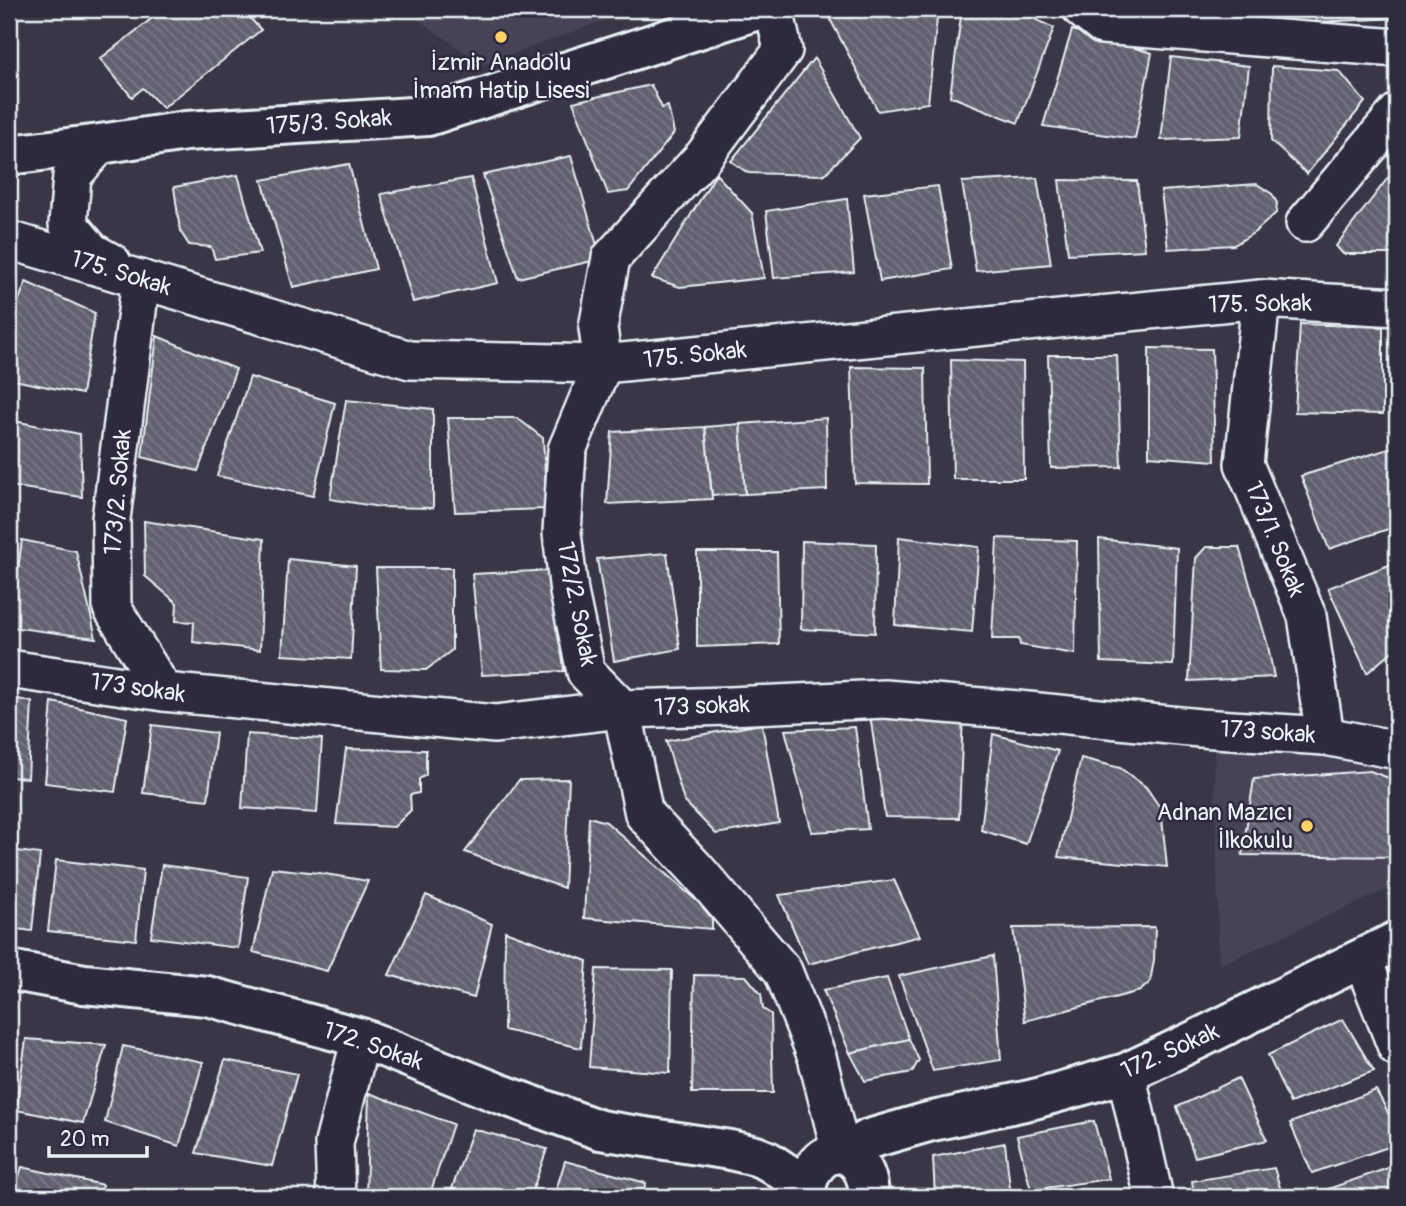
<svg xmlns="http://www.w3.org/2000/svg" width="1406" height="1206" font-family="Pangolin,sans-serif">
<style>
.built{fill:#464354}
.building{fill:url(#building-back-hatch);stroke:#e8f1f8;stroke-width:2}
.lines{fill:none;stroke-linecap:round;stroke-linejoin:round}
.minor-casing{stroke:#e8f1f8;stroke-width:42}
.major-casing{stroke:#e8f1f8;stroke-width:44}
.minor{stroke:#2f2a3d;stroke-width:37}
.major{stroke:#2f2a3d;stroke-width:38}
.poi-dot{fill:#ffd166;stroke:#2f2a3d;stroke-width:2.5}
.labels{text-anchor:middle;dominant-baseline:central;stroke-width:5;stroke-linejoin:round;paint-order:stroke}
.poi-label{font-size:24px;fill:#e8f1f8;stroke:#2f2a3d}
.street-label{font-size:24px;fill:#e8f1f8;stroke:#2f2a3d}
</style>
<defs>
<pattern id="building-back-hatch" width="6" height="6" patternUnits="userSpaceOnUse" patternTransform="scale(1.75)"><rect width="6" height="6" fill="#636171"/><path d="M-1 5l2 2M0 0l6 6M5-1l2 2" fill="none" stroke="#797886"/></pattern>
</defs>
<rect width="100%" height="100%" fill="#3a3648"/>
<filter id="ink" filterUnits="userSpaceOnUse"><feTurbulence type="fractalNoise" baseFrequency=".0143" numOctaves="2"/><feDisplacementMap in="SourceGraphic" scale="14" xChannelSelector="R" yChannelSelector="G"/><feConvolveMatrix kernelMatrix="1 2 1 2 8 2 1 2 1" color-interpolation-filters="sRGB"/></filter>
<g filter="url(#ink)">
<g class="built">
<path d="M403,9h232l-152,56z"/>
<path d="M1214,738l106,6 77,23v118l-178,80z"/>
</g>
<g class="building">
<path d="M164,9h78l19,21 -98,78 -20,-20 -11,9 -32,-38z"/>
<path d="M846,9h92l-10,94 -50,8 -50,-96z"/>
<path d="M962,9h51l41,19 -36,95 -68,-27z"/>
<path d="M1312,9h85v9l-80,4z"/>
<path d="M1072,30l80,23 -17,86 -92,-13z"/>
<path d="M1171,57l78,9 -8,71 -80,3z"/>
<path d="M814,58l46,80 -36,37 -76,-2 -17,-12z"/>
<path d="M1272,66l67,5 26,31 -58,72 -36,-33z"/>
<path d="M651,85l11,23 6,-2 6,27 -46,58 -20,3 -35,-92z"/>
<path d="M571,156l30,103 -83,19 -35,-103z"/>
<path d="M349,164l27,105 -83,18 -31,-107z"/>
<path d="M1397,166v88h-54l-7,-8z"/>
<path d="M716,174l36,39 12,65 -84,9 -28,-9z"/>
<path d="M238,175l22,78 -45,6 -4,-12 -22,-2 -9,-14 -6,-44z"/>
<path d="M471,178l27,105 -85,19 -32,-108z"/>
<path d="M1037,178l14,86 -75,7 -14,-89z"/>
<path d="M1059,180l78,1 8,69 -77,4z"/>
<path d="M1257,184l15,10 5,9 -1,10 -21,19 -21,13 -66,4 -7,-58z"/>
<path d="M938,186l14,83 -72,12 -16,-87z"/>
<path d="M847,199l7,73 -80,6 -8,-67z"/>
<path d="M26,282l69,31 -13,81 -73,-15v-55z"/>
<path d="M1300,324l83,3v87l-88,-2z"/>
<path d="M157,336l79,33 -38,102 -56,-14z"/>
<path d="M1149,348l63,1 3,112 -66,-5z"/>
<path d="M1048,355h69l4,112 -70,1z"/>
<path d="M951,360l72,2 1,117h-71z"/>
<path d="M851,367l74,1 2,116 -72,-1z"/>
<path d="M250,377l85,26 -22,93 -96,-20z"/>
<path d="M346,400l87,9v99l-53,-1 -50,-8z"/>
<path d="M448,418h69l26,20 4,71 -92,3z"/>
<path d="M826,418l1,72 -82,4 -5,-70z"/>
<path d="M9,420l71,14 2,63 -73,-11z"/>
<path d="M740,424l5,70 -33,1 -7,-68z"/>
<path d="M705,427l7,72 -105,5 5,-72z"/>
<path d="M1395,447l2,7v72l-68,23 -28,-73z"/>
<path d="M144,521l120,18 -4,111 -67,-8 1,-20 -18,-1 1,-18 -32,-27z"/>
<path d="M899,537l80,10 -7,85 -77,-7z"/>
<path d="M997,538l80,3 -2,113 -55,-9 -1,-6h-27z"/>
<path d="M1099,539l78,9 -4,117 -72,-3z"/>
<path d="M22,540l54,11 20,87 -86,-11z"/>
<path d="M802,541l74,3 -1,89 -74,-4z"/>
<path d="M1206,547h33l29,99 6,31 -85,4 7,-123z"/>
<path d="M697,552h80l2,92 -82,3z"/>
<path d="M667,553l13,96 -66,12 -17,-102z"/>
<path d="M288,559l68,7 -5,93 -69,-4z"/>
<path d="M1397,562v85l-30,26 -39,-85z"/>
<path d="M376,568h76v82l-26,20 -45,-1z"/>
<path d="M554,570l10,101 -82,4 -10,-101z"/>
<path d="M9,697l23,5 -4,76 -19,-1z"/>
<path d="M52,702l75,16 -12,74 -70,-9z"/>
<path d="M963,714l-4,104 -74,-1 -15,-102z"/>
<path d="M762,724l17,99 -63,11 -32,-33 -18,-60z"/>
<path d="M152,725l64,8 -8,67 -65,-7z"/>
<path d="M855,727l13,102 -56,3 -27,-102z"/>
<path d="M247,734l75,5 -5,74 -75,-5z"/>
<path d="M993,734l65,17 -32,93 -45,-14z"/>
<path d="M346,749l80,1v25l-7,4v14l-9,2 1,15 -17,17 -58,-3z"/>
<path d="M1081,758l39,10 26,19 15,22 6,58 -109,-10z"/>
<path d="M1370,771l27,10v76l-155,-2 12,-76z"/>
<path d="M569,779l-5,109 -99,-36 54,-72z"/>
<path d="M589,817l17,5 106,92v15l-128,-11z"/>
<path d="M9,850l31,4 -8,77 -23,-3z"/>
<path d="M56,860l87,10 -7,70 -88,-9z"/>
<path d="M162,865l86,12 -10,71 -87,-11z"/>
<path d="M272,868l47,5 49,8 -41,90 -74,-19z"/>
<path d="M894,880l26,56 -112,28 -29,-69z"/>
<path d="M426,895l66,29 -18,74 -85,-23z"/>
<path d="M1155,927l-1,33 -4,22 -10,9 -115,30 -12,-93z"/>
<path d="M505,931l82,30 -6,87 -77,-18z"/>
<path d="M993,956l8,104 -68,11 -34,-95z"/>
<path d="M596,969l76,1 -2,103 -81,-6z"/>
<path d="M694,975l52,1 15,18 2,15 8,5 2,79h-81z"/>
<path d="M887,978l22,61 -59,14 -27,-63z"/>
<path d="M1343,1019l31,52 -84,32 -22,-48z"/>
<path d="M26,1039l80,6 -23,78 -67,-13z"/>
<path d="M909,1039l10,21 -7,12 -47,9 -15,-28z"/>
<path d="M123,1046l80,16 -24,84 -74,-24z"/>
<path d="M225,1060l72,14 -25,92 -76,-13z"/>
<path d="M1238,1078l29,62 -72,17 -18,-50z"/>
<path d="M1376,1090l21,39v15l-85,29 -22,-50z"/>
<path d="M369,1093l84,31 -24,73h-63z"/>
<path d="M1094,1121l15,58 -78,11 -14,-54z"/>
<path d="M473,1129l74,20 -17,48h-81z"/>
<path d="M1005,1143l6,54h-76l-2,-40z"/>
<path d="M565,1161l81,22 -5,14h-87z"/>
<path d="M1397,1165v32h-73l-2,-6z"/>
<path d="M22,1167l81,18 -4,12h-87z"/>
<path d="M1274,1168l9,29h-89l-2,-16z"/>
<path d="M126,1189l21,8h-25z"/>
</g>
<g class="lines">
<defs>
<g id="minor">
<path d="M774,9l9,41 -80,107 -92,101 -13,70 5,36 -36,86 -5,83 7,59 17,80 36,37 22,105 53,56 86,101 34,86 20,79 2,17"/>
<path d="M1082,9l20,16 295,23"/>
<path d="M100,144l-28,32 -4,48 24,28 20,11"/>
<path d="M1305,223l92,-110"/>
<path d="M9,240l401,120 193,4 658,-65 136,8"/>
<path d="M141,279l-30,240 1,89 52,84"/>
<path d="M1261,299l-17,165 63,152 18,120"/>
<path d="M9,669l155,23 331,32 127,-15 108,-3 155,-7 133,11 182,18 125,8 72,14"/>
<path d="M1362,958l35,89"/>
<path d="M1126,1073l28,124"/>
<path d="M336,1197l-2,-54 27,-105"/>
</g>
<g id="major">
<path d="M9,155l91,-11 86,-13 242,-15 333,-107"/>
<path d="M9,970l75,14 123,12 154,42 137,55 102,37 130,20 26,6 12,5 21,14 10,9 8,13"/>
<path d="M844,1153l25,-14 59,-17 106,-23 92,-26 72,-34 199,-98"/>
<path d="M805,1194c7,-56 63,-53 64,3"/>
</g>
</defs>
<use href="#minor" class="minor-casing"/>
<use href="#major" class="major-casing"/>
<use href="#minor" class="minor"/>
<use href="#major" class="major"/>
</g>
</g>
<g class="poi-dot">
<circle cx="501" cy="37" r="7"/>
<circle cx="1307" cy="826" r="7"/>
</g>
<g class="labels">
<g class="poi-label">
<text x="501" y="62">İzmir Anadolu<tspan x="501" dy="28">İmam Hatip Lisesi</tspan></text>
<text x="1293" y="812" text-anchor="end">Adnan Mazıcı<tspan x="1293" dy="28">İlkokulu</tspan></text>
</g>
<g class="street-label">
<text transform="translate(329 122) rotate(-4)">175/3. Sokak</text>
<text transform="translate(121 273) rotate(17)">175. Sokak</text>
<text transform="translate(1260 304) rotate(-1)">175. Sokak</text>
<text transform="translate(695 355) rotate(-6)">175. Sokak</text>
<text transform="translate(118 492) rotate(-85)">173/2. Sokak</text>
<text transform="translate(1275 539) rotate(68)">173/1. Sokak</text>
<text transform="translate(577 604) rotate(79)">172/2. Sokak</text>
<text transform="translate(138 688) rotate(8)">173 sokak</text>
<text transform="translate(702 706) rotate(-2)">173 sokak</text>
<text transform="translate(1268 732) rotate(4)">173 sokak</text>
<text transform="translate(373 1046) rotate(19)">172. Sokak</text>
<text transform="translate(1170 1051) rotate(-24)">172. Sokak</text>
</g>
</g>
<rect width="1406" height="1206" fill="none" stroke="#2f2a3d" stroke-width="35"/>
<rect x="18" y="18" width="1371" height="1171" fill="none" stroke="#e8f1f8" stroke-width="2.5" filter="url(#ink)"/>
<path d="M49 1146v10h98v-10" fill="none" stroke="#e8f1f8" stroke-width="3.5"/>
<text x="60" y="1146" font-size="21" fill="#e8f1f8" stroke="#2f2a3d" stroke-width="5" paint-order="stroke">20 m</text>
</svg>
